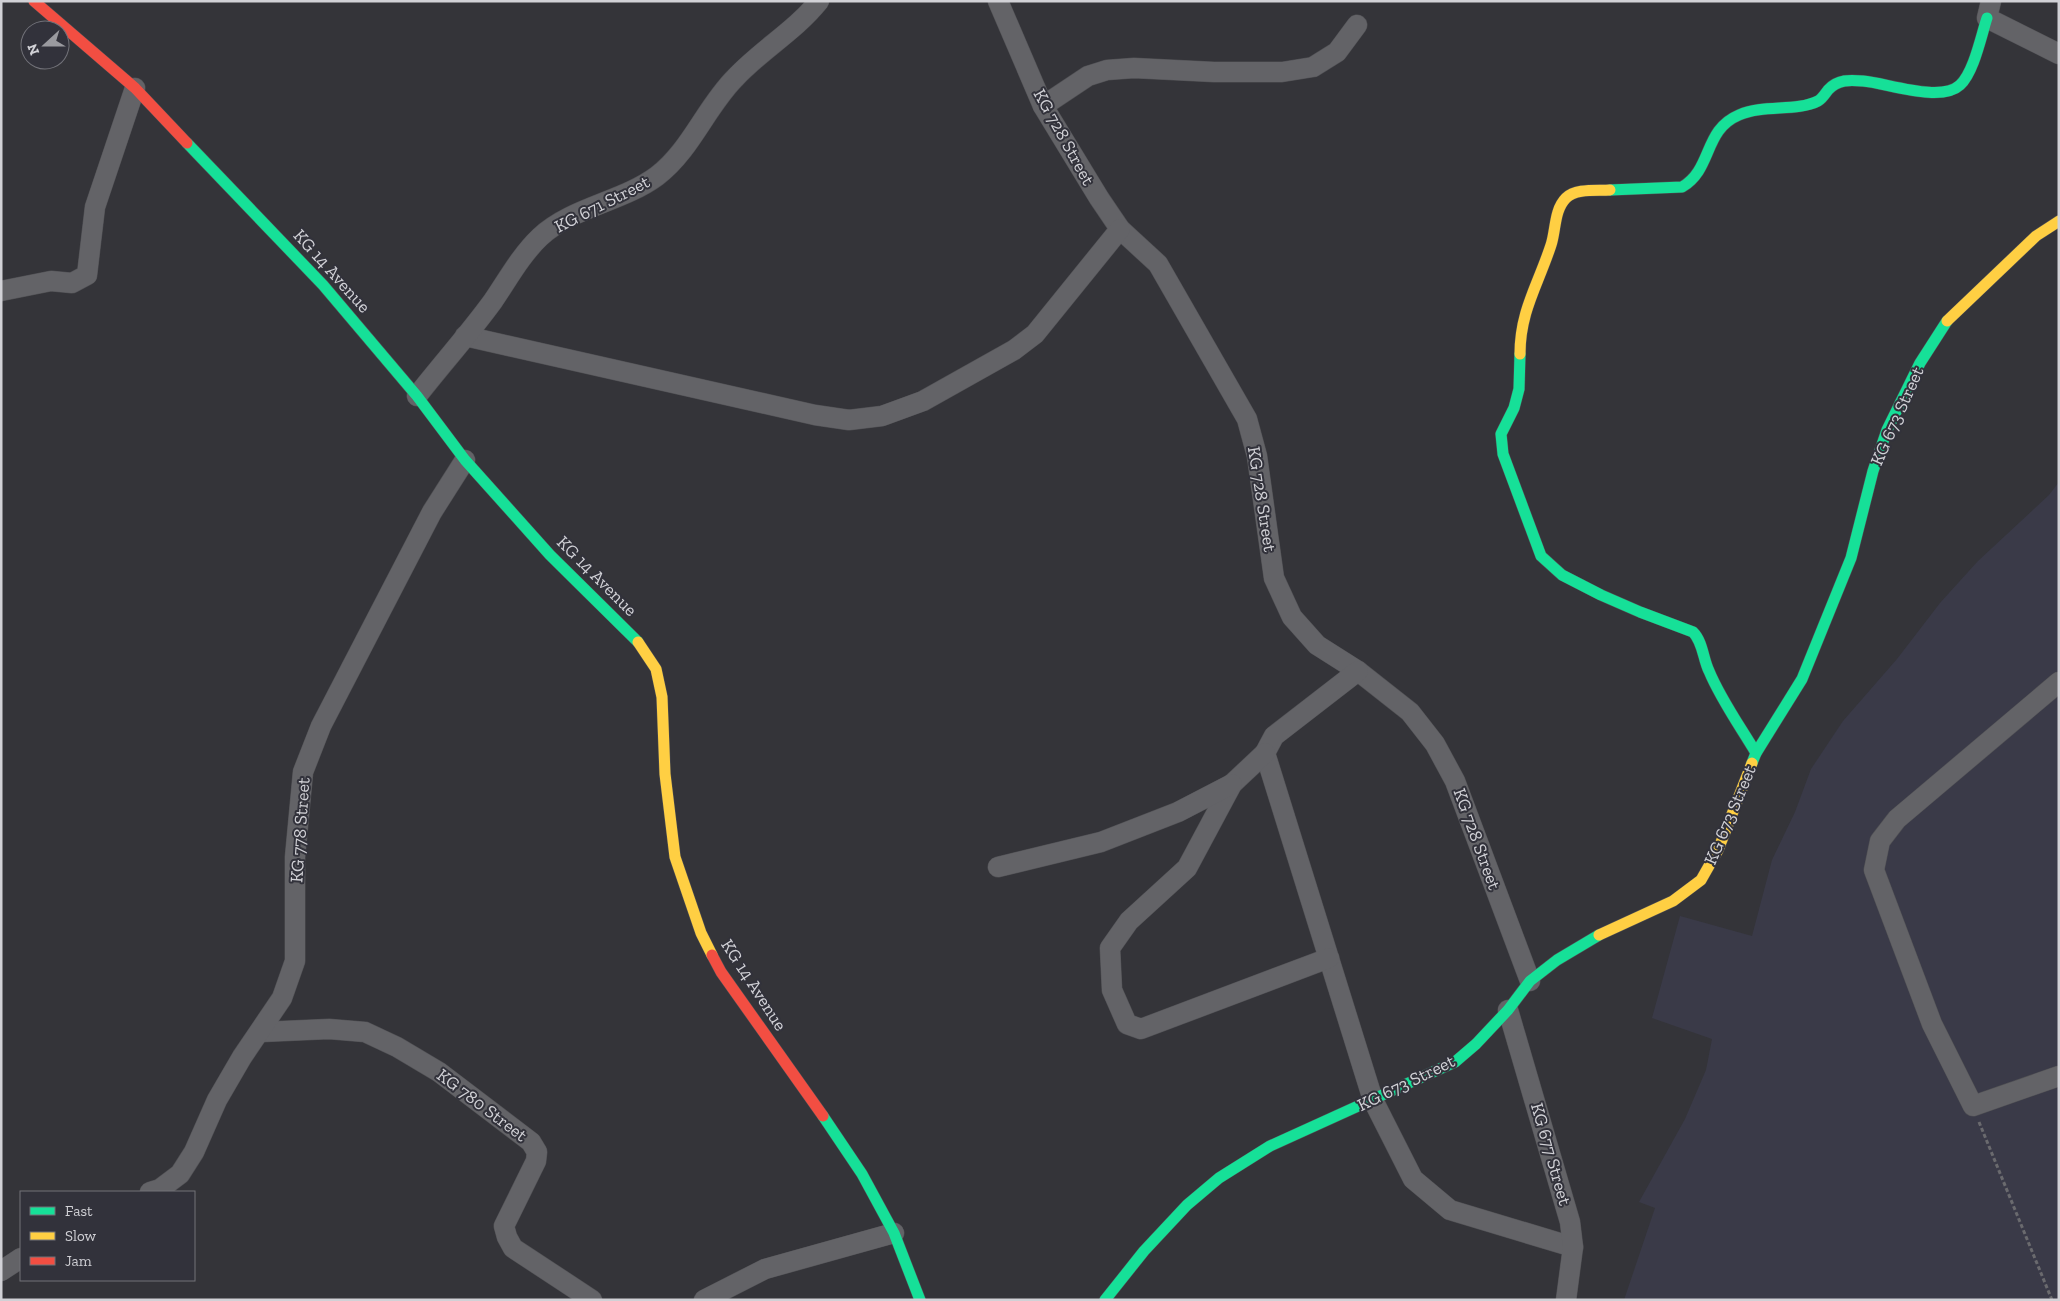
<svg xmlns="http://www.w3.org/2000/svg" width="2060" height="1301" font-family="'Zilla Slab',serif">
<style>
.built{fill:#3a3a48}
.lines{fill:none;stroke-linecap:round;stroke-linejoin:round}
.street-casing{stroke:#505054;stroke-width:21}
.fast-casing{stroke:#505054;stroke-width:12}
.slow-casing{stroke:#505054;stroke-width:12}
.jam-casing{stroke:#505054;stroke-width:12}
.path{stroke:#6a6a6e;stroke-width:3;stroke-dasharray:4 2.5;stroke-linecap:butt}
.street{stroke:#636367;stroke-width:20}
.fast{stroke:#16e098;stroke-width:11}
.slow{stroke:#ffcf43;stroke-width:11}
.jam{stroke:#f24e42;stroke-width:11}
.labels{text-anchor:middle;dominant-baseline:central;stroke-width:4;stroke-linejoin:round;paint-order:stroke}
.street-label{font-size:18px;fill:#d1d1d6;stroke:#32323b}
</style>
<rect width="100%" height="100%" fill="#343439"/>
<path class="built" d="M2059,482v818h-435l31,-92 -16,-6 46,-83 21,-49 6,-31 -60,-21 28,-102 72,20 20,-76 23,-48 16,-43 32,-48 54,-62 43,-56 38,-42 71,-66z"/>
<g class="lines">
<defs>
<g id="street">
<path d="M998,1l45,105 56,92 21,31 38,35 89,155 10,37 17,122 18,39 25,28 41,26 52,41 25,32 20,37 75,200"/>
<path d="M1991,1l-4,17 72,36"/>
<path d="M1043,106l45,-30 19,-6 27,-2 80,4h68l31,-5 24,-15 20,-27"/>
<path d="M1,291l50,-10 21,2 15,-8 8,-68 40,-119"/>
<path d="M465,336l350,79 34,5 33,-4 41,-15 91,-51 21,-16 85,-105"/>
<path d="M417,396c25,-32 52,-62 76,-95 15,-22 28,-46 47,-64 32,-30 82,-35 117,-61 34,-26 49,-69 78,-98 26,-28 60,-47 84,-77"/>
<path d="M1358,671l-84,65 -9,17 108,347 40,79 37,31 123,37"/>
<path d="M2059,682l-162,137 -17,22 -6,29 58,154 41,82 86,-30"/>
<path d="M1265,753l-33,31 -45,84 -58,53 -19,27 2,42 15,34 14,5 188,-71"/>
<path d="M998,867l103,-25 77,-30 54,-28"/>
<path d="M1508,1010l62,212 3,25 -7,53"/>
<path d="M261,1032l68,-3 36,3 32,15 42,25 92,70 6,10 -1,9 -32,65 3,11 6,11 79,52"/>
<path d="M150,1192l10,-3 20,-15 14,-22 23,-52 25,-43 40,-59 13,-37v-104l8,-85 18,-46 111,-214 33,-52"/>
<path d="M1,1271l20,-13"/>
<path d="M704,1300l61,-31 129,-36"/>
</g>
<g id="fast">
<path d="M187,143l136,142 94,111 48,64 85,95 88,87"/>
<path d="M1610,190l72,-3c31,-18 21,-57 57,-72 25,-11 57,-3 79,-14 4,-2 7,-7 10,-11 10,-11 22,-10 35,-9 24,2 78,22 97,4 14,-13 21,-49 27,-67"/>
<path d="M1520,354l-1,35 -5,19 -13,26 2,20 38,102 21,19 39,20 39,17 53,20c10,10 10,27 16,39 12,29 31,55 47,82"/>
<path d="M1752,763l4,-10 46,-74 49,-121 22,-87 14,-41 33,-67 27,-42"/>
<path d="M823,1116l39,58 32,59 26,67"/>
<path d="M1105,1300l39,-49 43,-46 32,-27 51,-32 185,-84 21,-18 32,-34 22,-29 27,-21 42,-25"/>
</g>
<g id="slow">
<path d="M1947,321l89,-85 23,-15"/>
<path d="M1520,354c0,-43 18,-69 31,-109 5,-15 3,-35 15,-47 10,-10 31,-7 44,-8"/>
<path d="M638,642l18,27 6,28 3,77 10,83 26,76 11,22"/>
<path d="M1599,935l74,-34 28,-21 17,-30 34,-87"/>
</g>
<g id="jam">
<path d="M34,1l101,87 52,55"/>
<path d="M712,955l9,17 102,144"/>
</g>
</defs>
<use href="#street" class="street-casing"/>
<use href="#fast" class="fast-casing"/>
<use href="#slow" class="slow-casing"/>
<use href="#jam" class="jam-casing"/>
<path class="path" d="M1979,1122l73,178"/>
<use href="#street" class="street"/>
<use href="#fast" class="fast"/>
<use href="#slow" class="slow"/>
<use href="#jam" class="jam"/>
</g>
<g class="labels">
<g class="street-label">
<text transform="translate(1064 137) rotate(61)">KG 728 Street</text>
<text transform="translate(602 204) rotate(-27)">KG 671 Street</text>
<text transform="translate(332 271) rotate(48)">KG 14 Avenue</text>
<text transform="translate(1897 416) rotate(-66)">KG 673 Street</text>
<text transform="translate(1262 499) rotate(81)">KG 728 Street</text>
<text transform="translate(597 576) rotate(45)">KG 14 Avenue</text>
<text transform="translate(1730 815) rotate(-67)">KG 673 Street</text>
<text transform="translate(300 830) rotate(-86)">KG 778 Street</text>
<text transform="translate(1477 839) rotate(70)">KG 728 Street</text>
<text transform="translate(754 985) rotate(57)">KG 14 Avenue</text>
<text transform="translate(1406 1083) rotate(-26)">KG 673 Street</text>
<text transform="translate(482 1105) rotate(37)">KG 780 Street</text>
<text transform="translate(1551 1154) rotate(74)">KG 677 Street</text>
</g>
</g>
<rect width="2060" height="1301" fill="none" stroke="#d1d1d6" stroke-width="5"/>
<rect x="20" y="1191" width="175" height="90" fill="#32323b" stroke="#727279"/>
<rect x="30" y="1207" width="25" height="8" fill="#16e098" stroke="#727279"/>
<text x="65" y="1216" font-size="15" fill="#d1d1d6">Fast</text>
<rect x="30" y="1232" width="25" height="8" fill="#ffcf43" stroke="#727279"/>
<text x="65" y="1241" font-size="15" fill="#d1d1d6">Slow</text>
<rect x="30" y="1257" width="25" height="8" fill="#f24e42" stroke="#727279"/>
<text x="65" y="1266" font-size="15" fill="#d1d1d6">Jam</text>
<g transform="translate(45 45) rotate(249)"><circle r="24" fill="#32323b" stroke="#727279"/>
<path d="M0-4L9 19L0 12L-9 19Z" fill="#9a9a9f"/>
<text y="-8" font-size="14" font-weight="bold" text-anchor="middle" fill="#d1d1d6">N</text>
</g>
</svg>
